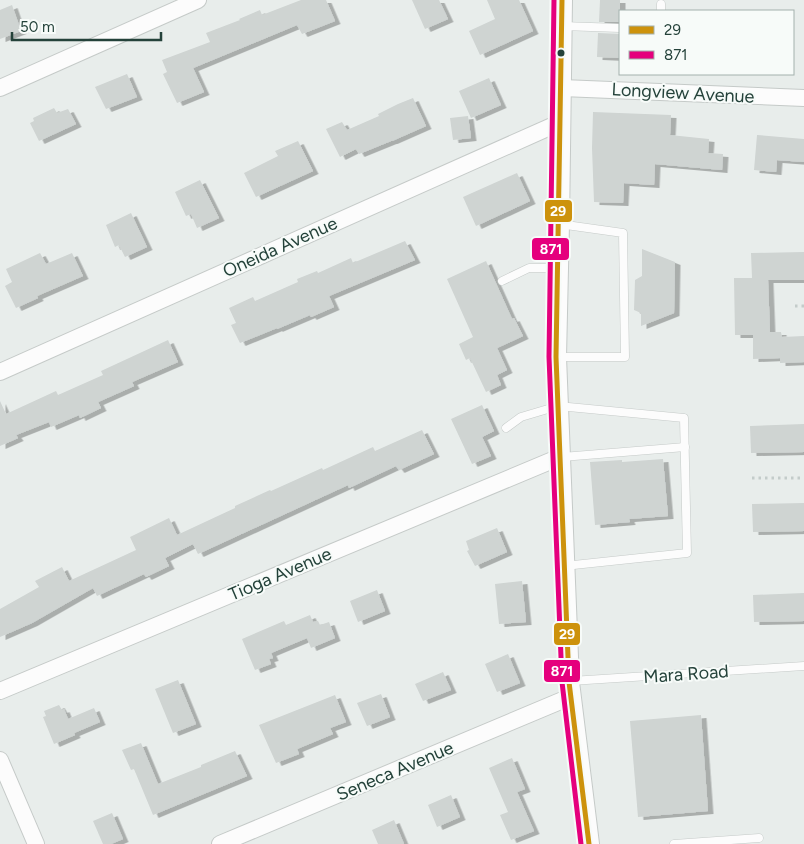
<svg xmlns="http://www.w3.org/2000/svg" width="804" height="844" font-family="Figtree,sans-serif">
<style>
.building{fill:#cfd4d2;filter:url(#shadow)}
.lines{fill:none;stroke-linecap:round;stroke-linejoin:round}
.service-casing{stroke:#c5cac8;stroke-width:9}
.minor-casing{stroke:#c5cac8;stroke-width:18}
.tertiary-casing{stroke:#c5cac8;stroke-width:22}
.path{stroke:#c3ccca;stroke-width:3;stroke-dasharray:2.5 4;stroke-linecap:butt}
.service{stroke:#fcfcfc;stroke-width:8}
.minor{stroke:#fcfcfc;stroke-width:16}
.tertiary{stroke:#fcfcfc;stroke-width:20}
.bus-1-casing{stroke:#f7fbf9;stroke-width:9}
.bus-2-casing{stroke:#f7fbf9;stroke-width:9}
.bus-1{stroke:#cd920c;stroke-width:5}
.bus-2{stroke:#e5007d;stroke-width:5}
.bus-dot{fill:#24423a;stroke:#f7fbf9;stroke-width:2}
.labels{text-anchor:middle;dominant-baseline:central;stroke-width:4;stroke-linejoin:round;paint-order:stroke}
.street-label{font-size:18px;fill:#24423a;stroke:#f7fbf9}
.line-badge{stroke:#f7fbf9;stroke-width:2}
.badge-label{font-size:14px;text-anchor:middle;font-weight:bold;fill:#fff}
</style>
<defs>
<filter id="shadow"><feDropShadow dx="5.5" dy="3" stdDeviation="0" flood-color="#0004"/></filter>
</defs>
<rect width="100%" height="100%" fill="#e8edeb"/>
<g class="building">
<path d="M301,0h25l9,21 -33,13 -5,-9 -104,43 11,24 -27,11 -14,-29 4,-2 -5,-12 48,-18 -4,-9 34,-13 -1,-1 21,-9 2,5z"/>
<path d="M412,0h27l9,19 -23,10z"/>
<path d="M487,0h32l14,31 -53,24 -11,-24 26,-12z"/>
<path d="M600,0h20v22h-21z"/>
<path d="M12,5l9,26 -21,8v-29z"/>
<path d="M598,33l22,1v24l-23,-1z"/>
<path d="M127,74l10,23 -31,12 -11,-22z"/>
<path d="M489,78l12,27 -30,13 -12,-27z"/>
<path d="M413,98l13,28 -34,15h-1l-32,13 -3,-5 -16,8 -14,-28 16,-7 5,8 32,-14 -1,-2 20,-10z"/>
<path d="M54,108l3,5 11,-4 8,15 -37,17 -9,-18 4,-2 -1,-3z"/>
<path d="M593,112l78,3 -1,20 39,4 -1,14 15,1 -1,16 -67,-6 -1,21 -30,-2 -1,20 -29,-1 -2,-54z"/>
<path d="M468,116l3,22 -18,2 -3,-22z"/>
<path d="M757,135l47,4v23l-27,-2 -1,12 -22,-2z"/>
<path d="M298,141l15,30 -57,26 -12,-24 34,-17 -3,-5z"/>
<path d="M517,173l13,28 -54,25 -13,-29z"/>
<path d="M200,180l19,38 -22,10 -6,-14 -5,2 -11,-24z"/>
<path d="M131,213l16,34 -22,10 -6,-12 -4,2 -9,-22z"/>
<path d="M405,241l10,19 -86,36 5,11 -23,10 -1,-2 -33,14v-1l-37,15 -9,-18 5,-2 -7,-15 24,-11 2,4 43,-19 -1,-3 20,-8 1,2 33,-15 2,5z"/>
<path d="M642,249l33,13 -1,51 -33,13v-13l-7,-3 1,-30 7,-4z"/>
<path d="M804,252v28h-36l2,52h11l1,5 22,-1v26l-24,1v-5l-27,1v-24h-18l-1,-57h18l-1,-25z"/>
<path d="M40,253l6,11 26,-11 11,23 -46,20 1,2 -22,10 -11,-22 7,-4 -6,-13z"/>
<path d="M486,261l26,58 2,-1 9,18 -26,12 10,22 -10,5 4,10 -15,7 -16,-34 -4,2 -7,-16 14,-7 -26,-58z"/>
<path d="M168,340l10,22 -46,20 2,4 -36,16 3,6 -21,10 -1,-3 -28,12 -2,-5 -33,13 2,3 -18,8v-45l6,13 50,-23 2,4 45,-20 -2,-4z"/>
<path d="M482,405l12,26 -12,6 9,19 -19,8 -21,-45z"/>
<path d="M804,424v28l-53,1 -1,-27z"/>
<path d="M422,430l12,24 -35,16 -3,-4 -47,22 -1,-3 -150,69 -5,-10 -28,14 4,8 -23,11 -2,-3 -47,22 -4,-8 -61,35 -32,14v-28l39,-22 -4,-6 27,-14 7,14 67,-31 -6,-13 39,-19 8,17 58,-27v-2l35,-16 1,1 51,-23 1,2 50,-23 2,4z"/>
<path d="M663,459l5,57 -39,3 1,3 -35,3 -5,-63 32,-2v2z"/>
<path d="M804,503v28l-51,1 -1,-28z"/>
<path d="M497,528l10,24 -32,14 -8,-15 2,-1 -3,-9z"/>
<path d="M522,581l4,41 -27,2 -4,-40z"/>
<path d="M377,590l8,21 -27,11 -8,-21z"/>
<path d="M804,593v28l-50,1 -1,-27z"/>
<path d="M310,615l3,7 5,-1 2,4 9,-3 6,16 -24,10 -4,-10 -36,15 2,5 -4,1 2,5 -16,6 -13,-31 42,-18 2,4z"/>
<path d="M508,654l12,29 -23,9 -12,-28z"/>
<path d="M443,672l8,18 -28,11 -8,-17z"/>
<path d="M178,680l18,44 -23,9 -18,-44z"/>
<path d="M381,694l9,23 -23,9 -10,-23z"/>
<path d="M335,695l11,27 -16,6 3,6 -36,15 2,5 -23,9 -17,-38z"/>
<path d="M59,705l3,5 2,-1 4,10 26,-11 6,14 -26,11 1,2 -21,9 -11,-27 3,-1 -2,-5z"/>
<path d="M701,715l7,96 -70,6 -8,-96z"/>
<path d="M141,743l17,41 43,-17v-2l34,-14 12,25 -94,39 -19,-46 -3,1 -9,-20z"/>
<path d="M512,758l13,31 -8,3 17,39 -23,9 -11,-25 8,-3 -19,-44z"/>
<path d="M451,795l9,22 -23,10 -9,-22z"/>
<path d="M112,813l11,26 -12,5h-8l-10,-23z"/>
<path d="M394,820l10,24h-26l-6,-14z"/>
</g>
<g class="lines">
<defs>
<g id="service">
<path d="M661,11v-7"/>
<path d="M562,26l58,2"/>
<path d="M502,281l27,-13h28"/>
<path d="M557,357h68l-2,-124 -64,-9"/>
<path d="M506,428l15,-11 37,-11 126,12 3,135 -123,13"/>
<path d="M562,457l123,-10"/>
<path d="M571,681l233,-15"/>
<path d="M674,844l85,-6"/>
</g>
<g id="minor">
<path d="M0,88l198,-88"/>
<path d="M562,88l242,10"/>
<path d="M0,372l561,-250"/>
<path d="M0,691l560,-234"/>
<path d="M0,760l36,84"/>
<path d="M220,844l350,-147"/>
</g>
<path id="tertiary" d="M562,0l-3,224 -3,133 13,325 20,162"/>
</defs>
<use href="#service" class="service-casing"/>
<use href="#minor" class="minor-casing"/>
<use href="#tertiary" class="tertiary-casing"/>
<g class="path">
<path d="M795,306h9"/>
<path d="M752,478h52"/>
</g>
<use href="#service" class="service"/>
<use href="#minor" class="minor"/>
<use href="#tertiary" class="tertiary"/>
<defs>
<path id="bus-1" d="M562,0l-6,357 13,325 20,162"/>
<path id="bus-2" d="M554,0l-5,357 13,325 19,162"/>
</defs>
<use href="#bus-1" class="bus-1-casing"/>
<use href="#bus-2" class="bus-2-casing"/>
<use href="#bus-1" class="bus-1"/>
<use href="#bus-2" class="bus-2"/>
</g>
<circle class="bus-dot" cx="561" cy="53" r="4.5"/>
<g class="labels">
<g class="street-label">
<text transform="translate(683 93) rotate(3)">Longview Avenue</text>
<text transform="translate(280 247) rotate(-24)">Oneida Avenue</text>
<text transform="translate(280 574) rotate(-23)">Tioga Avenue</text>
<text transform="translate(686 674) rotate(-4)">Mara Road</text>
<text transform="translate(395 771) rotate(-23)">Seneca Avenue</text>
</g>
</g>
<g class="line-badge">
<rect x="544" y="199" width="29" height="24" rx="5" fill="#cd920c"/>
<rect x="531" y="237" width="39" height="24" rx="5" fill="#e5007d"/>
<rect x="553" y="622" width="28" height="24" rx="5" fill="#cd920c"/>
<rect x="543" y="659" width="38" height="24" rx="5" fill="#e5007d"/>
</g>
<g class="badge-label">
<text x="558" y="216">29</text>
<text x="551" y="254">871</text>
<text x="567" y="639">29</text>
<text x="562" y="676">871</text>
</g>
<rect x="619" y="10" width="175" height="65" fill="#f7fbf9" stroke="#a3b1ad"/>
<rect x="629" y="26" width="25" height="8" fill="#cd920c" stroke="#a3b1ad"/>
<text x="664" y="35" font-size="15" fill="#24423a">29</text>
<rect x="629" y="51" width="25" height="8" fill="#e5007d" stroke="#a3b1ad"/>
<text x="664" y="60" font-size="15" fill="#24423a">871</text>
<path d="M12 32v8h149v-8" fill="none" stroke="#24423a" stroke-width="2.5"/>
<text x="20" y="32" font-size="15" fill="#24423a" stroke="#f7fbf9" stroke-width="4" paint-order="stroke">50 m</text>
</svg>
